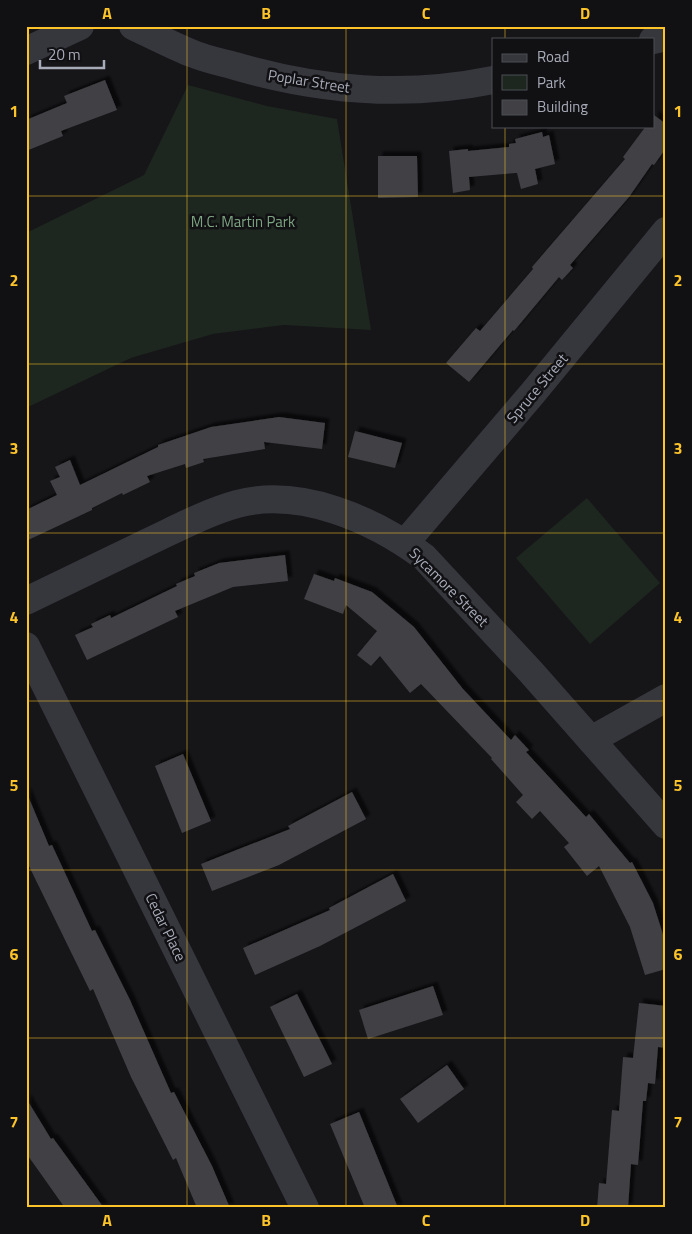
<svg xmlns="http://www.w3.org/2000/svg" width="692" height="1234" font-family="'Titillium Web',sans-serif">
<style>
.green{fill:#1d261f}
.building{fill:#404045;filter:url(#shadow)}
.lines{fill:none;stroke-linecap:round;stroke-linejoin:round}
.minor{stroke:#36373d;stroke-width:28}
.grid{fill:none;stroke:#fcc429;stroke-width:1;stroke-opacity:0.55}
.labels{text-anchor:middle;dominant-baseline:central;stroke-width:5;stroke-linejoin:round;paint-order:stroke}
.street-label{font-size:15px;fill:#a7abb8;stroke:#111013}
.park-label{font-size:15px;fill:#7da482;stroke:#111013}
.neatline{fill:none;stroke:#fcc429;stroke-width:2}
.grid-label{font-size:16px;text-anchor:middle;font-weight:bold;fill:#fcc429}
</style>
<defs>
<filter id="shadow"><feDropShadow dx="4.5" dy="-4.5" stdDeviation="1" flood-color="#0009"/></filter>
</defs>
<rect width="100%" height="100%" fill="#161518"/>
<g class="green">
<path d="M188,85l79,21 70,13 34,211 -87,-5 -71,9 -82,24 -105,50v-175l118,-58z"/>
<path d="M587,498l73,85 -70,61 -74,-86z"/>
</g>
<g class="building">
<path d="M105,80l12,30 -56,21 2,5 -37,15v-31l41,-17 -3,-7z"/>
<path d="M654,115l12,9v24l-12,17 -2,-1 -23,33 -59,68 3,3 -11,12 -3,-3 -45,54 -1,-1 -44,52 -23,-19 30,-35 4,3 53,-62 -1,-2 93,-108 -2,-2 23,-31h7z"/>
<path d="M542,132l1,5 6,-2 6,29 -20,5 3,15 -17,5 -4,-16h-2l-46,4 1,13 -17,3 -4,-42 19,-2v2l41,-4v-3l7,-1 -1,-4z"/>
<path d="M378,156h39l1,41 -40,1z"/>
<path d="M279,417l46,6 -3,26 -58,-7 1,7 -62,10 1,3 -18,6 -1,-4 -38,12 3,6 -27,13 -1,-2 -30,15v2l-66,31v-31l31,-15 -7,-14 10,-4 -5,-10 15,-7 10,25 78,-38v-2l53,-18z"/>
<path d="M355,431l47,12 -7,25 -47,-11z"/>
<path d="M285,555l3,26 -55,6 -58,24 3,6 -91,43 -12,-25 18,-8 -2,-3 19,-9 1,3 66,-32 -1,-2 19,-8 -1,-3 25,-10z"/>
<path d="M314,574l20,7 1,-3 37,14 42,35 49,62 48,51 4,-5 14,15 -3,2 60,65 3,-3 41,49 2,-1 21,41 13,41v25l-21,6 -15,-48 -31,-61 -12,10 -23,-29 5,-4 -29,-32 -8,8 -16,-17 7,-7 -32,-36 1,-1 -71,-74 -11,9 -30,-37 -9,10 -14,-11 20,-24 -31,-26 -3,9 -39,-15z"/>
<path d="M183,754l28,67 -29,12 -27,-67z"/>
<path d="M26,791l23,55 3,-1 40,86 3,-1 35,70 41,93 3,-1 38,74 18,42h-33l-21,-50 -3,2 -42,-83 -38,-88 -3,2 -64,-131z"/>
<path d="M352,792l14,27 -87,46 -67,26 -11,-27 89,-35 -2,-3z"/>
<path d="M393,874l13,27 -86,45 -65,29 -12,-27 87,-38 -1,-2z"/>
<path d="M433,986l10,29 -75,24 -9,-29z"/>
<path d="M297,994l35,70 -28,13 -34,-70z"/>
<path d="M639,1003l27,3v42l-8,-1 -3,37 -7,-1 -2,18h-3l-5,64 -7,-1 -3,44h-31l2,-25 7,1 6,-74 7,1 4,-54 10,1z"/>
<path d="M447,1065l17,24 -46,34 -18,-24z"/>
<path d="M26,1098l25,41 2,-1 51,70h-39l-39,-55z"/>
<path d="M359,1112l39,96h-33l-35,-84z"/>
</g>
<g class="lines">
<g class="minor">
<path d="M133,26c19,9 38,19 58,27 14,6 29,9 44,13 86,25 170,32 258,14"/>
<path d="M653,40l13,-3"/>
<path d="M26,51l54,-25"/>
<path d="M405,543l127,-149 134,-163"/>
<path d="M26,601c40,-19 80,-39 120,-58 30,-14 59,-30 91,-39 64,-17 137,16 187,53l107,115 135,153"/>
<path d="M26,646l279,562"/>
<path d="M591,740l75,-42"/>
</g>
</g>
<path class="grid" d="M187,26v1182M346,26v1182M505,26v13M505,126v1082M26,196h640M26,364h640M26,533h640M26,701h640M26,870h640M26,1038h640"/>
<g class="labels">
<g class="street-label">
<text transform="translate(309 81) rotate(9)">Poplar Street</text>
<text transform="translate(537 388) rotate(-50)">Spruce Street</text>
<text transform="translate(449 587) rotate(45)">Sycamore Street</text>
<text transform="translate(166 927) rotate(64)">Cedar Place</text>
</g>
<g class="park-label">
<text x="243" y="221">M.C. Martin Park</text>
</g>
</g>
<rect width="692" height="1234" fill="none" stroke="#111013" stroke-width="55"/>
<rect x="492" y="38" width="162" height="90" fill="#111013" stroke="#4d4e55"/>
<rect x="502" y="54" width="25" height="8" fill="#36373d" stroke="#4d4e55"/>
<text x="537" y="62" font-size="15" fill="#a7abb8">Road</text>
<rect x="502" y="75" width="25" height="15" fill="#1d261f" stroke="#4d4e55"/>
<text x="537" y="88" font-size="15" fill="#a7abb8">Park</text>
<rect x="502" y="100" width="25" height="15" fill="#404045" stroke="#4d4e55"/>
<text x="537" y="112" font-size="15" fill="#a7abb8">Building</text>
<path d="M40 60v8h64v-8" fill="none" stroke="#a7abb8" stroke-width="2.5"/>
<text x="48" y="60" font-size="15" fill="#a7abb8" stroke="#111013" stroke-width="4" paint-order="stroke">20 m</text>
<rect x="28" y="28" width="636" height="1178" class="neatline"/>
<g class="grid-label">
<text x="107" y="19">A</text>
<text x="266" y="19">B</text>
<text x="426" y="19">C</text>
<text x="585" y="19">D</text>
<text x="14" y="117">1</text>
<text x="678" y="117">1</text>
<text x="14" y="286">2</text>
<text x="678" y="286">2</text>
<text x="14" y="454">3</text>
<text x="678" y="454">3</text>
<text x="14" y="623">4</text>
<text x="678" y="623">4</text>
<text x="14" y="791">5</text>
<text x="678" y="791">5</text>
<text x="14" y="960">6</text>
<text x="678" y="960">6</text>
<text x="14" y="1128">7</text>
<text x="678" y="1128">7</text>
<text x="107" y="1226">A</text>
<text x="266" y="1226">B</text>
<text x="426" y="1226">C</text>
<text x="585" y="1226">D</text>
</g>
</svg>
